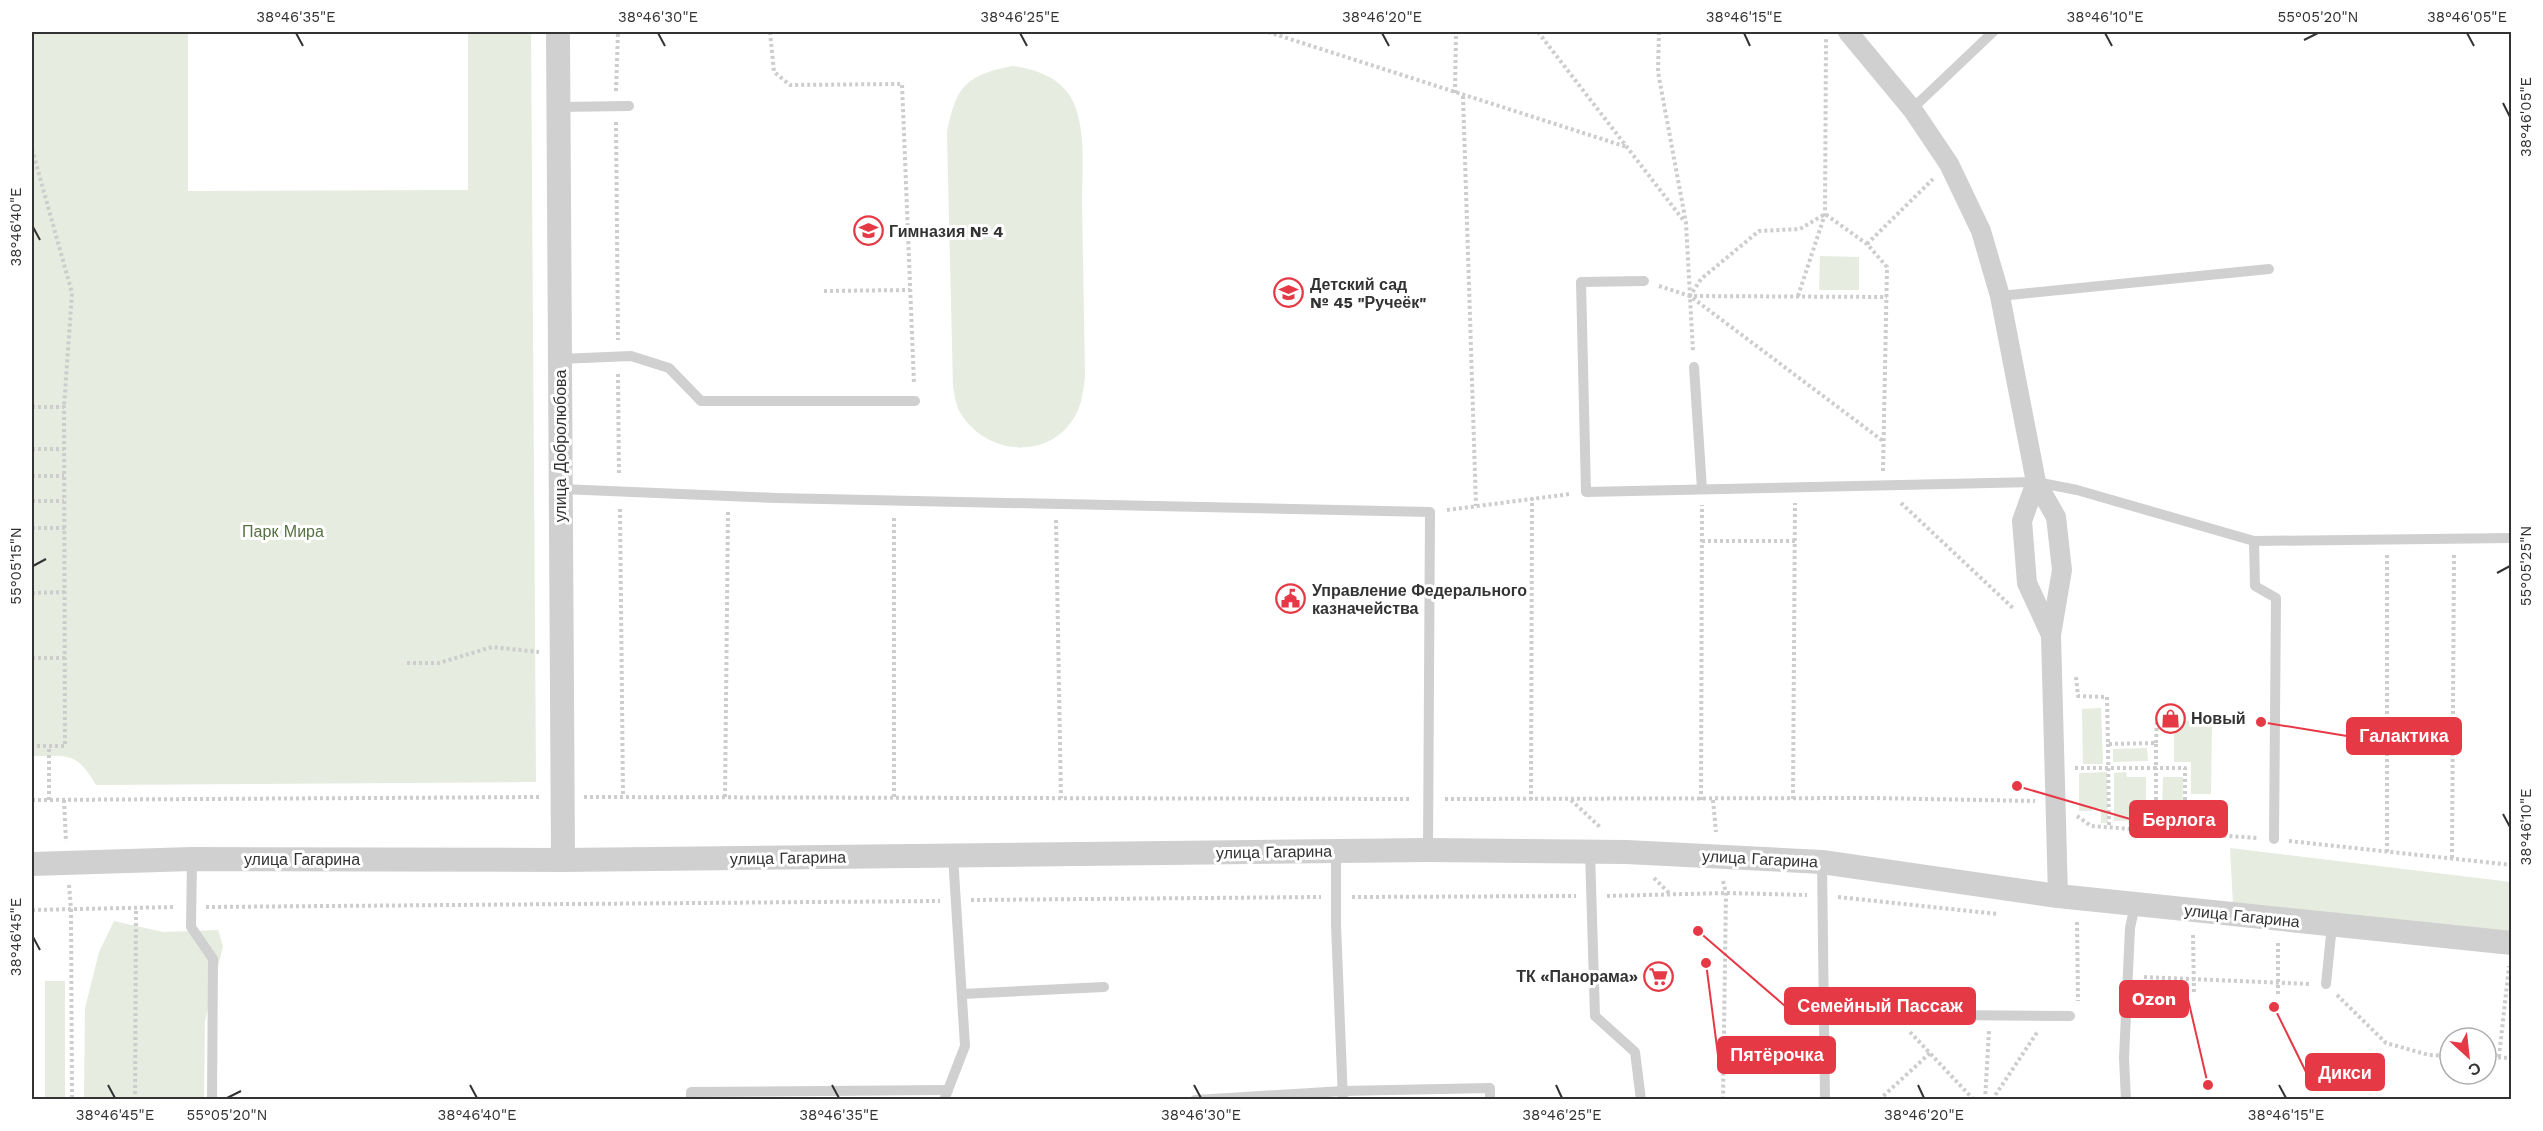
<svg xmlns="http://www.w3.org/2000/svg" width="2543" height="1131" font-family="'Work Sans',sans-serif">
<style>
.green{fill:#e6ecdf}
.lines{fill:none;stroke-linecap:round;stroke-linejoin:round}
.path{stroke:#cdcdcd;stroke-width:4;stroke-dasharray:3 3;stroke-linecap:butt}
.service{stroke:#d0d0d0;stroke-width:10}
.minor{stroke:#d0d0d0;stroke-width:20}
.tertiary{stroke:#d0d0d0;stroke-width:24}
.ticks{fill:none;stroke:#333;stroke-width:2}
.labels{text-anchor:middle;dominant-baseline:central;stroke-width:6;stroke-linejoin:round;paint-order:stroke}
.poi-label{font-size:16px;font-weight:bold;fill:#333;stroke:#fff;text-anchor:start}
.street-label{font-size:16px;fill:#333;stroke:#fff}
.park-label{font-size:16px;fill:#56703f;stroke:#fff}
.leader{fill:none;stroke:#e63946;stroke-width:2}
.callout-dot{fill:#e63946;stroke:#fff;stroke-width:2}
.callout{fill:#e63946;stroke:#e63946;stroke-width:2}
.callout-label{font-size:18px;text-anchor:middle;font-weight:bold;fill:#fff}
.neatline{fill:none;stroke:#333;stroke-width:2}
.ticks-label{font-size:15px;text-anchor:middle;fill:#333}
</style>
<rect width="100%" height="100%" fill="#fff"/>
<g class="green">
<path d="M32,32h156v159l280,-1v-158h63l5,750 -440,3c-20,-34 -28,-29 -64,-29z"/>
<path d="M1013,66c26,4 52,13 62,40 11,30 7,66 7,96 1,58 2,117 3,175 -2,17 -4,34 -16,48 -30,36 -85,26 -108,-11 -5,-7 -6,-18 -8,-27l-6,-254c9,-47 19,-58 66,-67z"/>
<path d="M1820,256l39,1v33h-40z"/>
<path d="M2101,708l2,56h-20l-1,-55z"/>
<path d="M2174,720l38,1 -1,73h-20v-32h-17z"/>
<path d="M2147,748l1,13 -35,1v-13z"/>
<path d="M2107,772l1,51h-7v-15h-9v3h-13v-38z"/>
<path d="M2126,772l1,5h19v43l-32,1v-48z"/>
<path d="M2163,777h20l-1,44 -20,-1z"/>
<path d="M2230,848l281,34v55l-278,-33z"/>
<path d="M114,921l49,11 55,-2 5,16 -18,75 -1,78 -120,1 1,-92 14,-56z"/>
<rect x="45" y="981" width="20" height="118"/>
</g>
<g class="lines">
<g class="path">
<path d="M770,32l4,40 16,13 112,-1 12,300"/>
<path d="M1268,32l359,115"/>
<path d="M1538,32l146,189"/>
<path d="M1659,32l-1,40 28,151 7,129"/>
<path d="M616,91l2,-59"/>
<path d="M1455,93l1,-61"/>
<path d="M1463,96l13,410"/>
<path d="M616,122l2,218"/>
<path d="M32,149l40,144 -8,114"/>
<path d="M1867,244l66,-65"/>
<path d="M1659,286l31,10 193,145"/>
<path d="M824,291l86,-1"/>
<path d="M1798,296l27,-82 1,-176"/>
<path d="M618,374l1,101"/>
<path d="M32,407h32l1,339h-33"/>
<path d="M32,449h32"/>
<path d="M1883,471l4,-204 -20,-23 -42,-30 -25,15 -41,2 -58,48 -11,17 197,1"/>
<path d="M32,476h32"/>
<path d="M32,501h32"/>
<path d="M1901,503l113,106"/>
<path d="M620,509l3,287"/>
<path d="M1447,510l123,-16"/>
<path d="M1056,520l5,278"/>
<path d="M32,528h33"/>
<path d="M1702,541h93"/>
<path d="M2387,555v297"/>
<path d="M32,593l33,-1"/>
<path d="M32,658h33"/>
<path d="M407,663h32l53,-16 47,5"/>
<path d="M2156,743l1,-23"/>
<path d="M2108,744l1,83"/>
<path d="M2075,768h81v-25l-48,1 -1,-47 -29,-1 -2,-19"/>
<path d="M584,797l827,2"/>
<path d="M725,797l3,-285"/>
<path d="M894,797v-281"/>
<path d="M1445,799l426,-1 164,3"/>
<path d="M1793,799l2,-296"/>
<path d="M32,800l509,-3"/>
<path d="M49,800v-54"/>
<path d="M64,800l2,42"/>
<path d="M1531,800l1,-302"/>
<path d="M1571,800l30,28"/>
<path d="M1701,800l1,-295"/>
<path d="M1713,800l3,32"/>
<path d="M2185,803h26"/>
<path d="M2077,816l14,10 166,12"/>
<path d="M2156,830v-62h29v64"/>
<path d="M2289,841l223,24"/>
<path d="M2452,858l2,-304"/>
<path d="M1654,878l16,16"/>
<path d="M1723,881l3,12 -3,207"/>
<path d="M69,885l2,24 1,191"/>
<path d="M1607,896l119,-3 81,2"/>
<path d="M1352,897l224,-1"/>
<path d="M1838,897l160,17"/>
<path d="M971,900l350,-3"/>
<path d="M206,907l734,-6"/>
<path d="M32,910l143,-3"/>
<path d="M2077,922l1,79"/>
<path d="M2193,935l1,60"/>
<path d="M2144,977l166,7"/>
<path d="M2278,994v-51"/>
<path d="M2337,995l49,48 43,12 21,1"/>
<path d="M1910,1032l64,68"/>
<path d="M2486,1057l26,1"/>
<path d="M2499,1057l10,-91"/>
<path d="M135,1100l1,-192"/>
<path d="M1879,1100l51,-47"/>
<path d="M1985,1100l4,-69"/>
<path d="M1992,1100l46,-69"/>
</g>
<g class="service">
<path d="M559,107l70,-1"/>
<path d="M1912,109l81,-77"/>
<path d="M1644,281l-63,1 5,210 450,-10 41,8 177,51 258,-3"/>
<path d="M2000,296l269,-27"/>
<path d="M560,359l71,-3 38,12 32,33h214"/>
<path d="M1694,367l8,122"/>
<path d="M561,489l216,9 653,14 -2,338"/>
<path d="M2254,541l1,45 21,12 -2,241"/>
<path d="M1336,852v73l7,175"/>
<path d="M1590,852l5,164 40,36 6,48"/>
<path d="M192,859l-1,68 22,32 -1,141"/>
<path d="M1822,862l3,238"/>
<path d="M2326,984l6,-59"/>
<path d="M962,994l142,-7"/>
<path d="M1824,1014l246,2"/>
<path d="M691,1100v-8l257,-2"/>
<path d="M944,1100l21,-54 -12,-190"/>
<path d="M1195,1100l148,-9 147,-3v12"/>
<path d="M2126,1100l-2,-42 6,-130 5,-23"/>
</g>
<g class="minor">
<path d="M1848,32l64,77 37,55 32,67 19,65 36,186 20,35 6,53 -11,65 7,261"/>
<path d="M2036,482l-14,39 5,62 24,52"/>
</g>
<g class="tertiary">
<path d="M558,32l5,828"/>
<path d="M32,864l160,-5 371,1 865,-10 198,2 196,10 236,34 454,47"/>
</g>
</g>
<path class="ticks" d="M296,33l7,13M658,33l7,13M1020,33l7,13M1382,33l7,13M1744,33l6,13M2105,33l7,13M2467,33l7,13M2304,40l14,-7M2503,103l7,14M33,227l7,13M33,566l13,-7M2497,573l13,-7M2503,814l7,13M33,937l7,13M108,1085l7,13M470,1085l7,13M832,1085l7,13M1194,1085l7,13M1556,1085l6,13M1918,1085l6,13M2279,1085l7,13M227,1098l14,-7"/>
<defs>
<symbol id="school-ring" viewBox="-11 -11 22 22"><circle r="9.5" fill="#fff" stroke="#e63946" stroke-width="1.5"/><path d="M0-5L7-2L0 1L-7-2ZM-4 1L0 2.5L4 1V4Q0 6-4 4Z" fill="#e63946"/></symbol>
<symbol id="civic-ring" viewBox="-11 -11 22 22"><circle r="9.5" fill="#fff" stroke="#e63946" stroke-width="1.5"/><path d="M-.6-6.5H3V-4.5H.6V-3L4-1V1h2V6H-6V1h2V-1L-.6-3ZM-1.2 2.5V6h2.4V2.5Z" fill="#e63946"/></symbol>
<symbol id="shop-ring" viewBox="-11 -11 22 22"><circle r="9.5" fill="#fff" stroke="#e63946" stroke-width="1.5"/><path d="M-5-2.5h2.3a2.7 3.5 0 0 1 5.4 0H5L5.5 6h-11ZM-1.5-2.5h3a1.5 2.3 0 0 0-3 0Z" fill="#e63946"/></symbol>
<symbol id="supermarket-ring" viewBox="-11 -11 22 22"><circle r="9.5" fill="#fff" stroke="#e63946" stroke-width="1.5"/><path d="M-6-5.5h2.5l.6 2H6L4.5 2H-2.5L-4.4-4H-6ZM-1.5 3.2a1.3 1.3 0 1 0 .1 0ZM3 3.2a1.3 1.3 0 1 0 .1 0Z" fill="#e63946"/></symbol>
</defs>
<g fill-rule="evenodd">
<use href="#school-ring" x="852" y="214" width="33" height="33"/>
<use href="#school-ring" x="1272" y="276" width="33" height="33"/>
<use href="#civic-ring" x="1274" y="582" width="33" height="33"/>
<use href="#shop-ring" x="2154" y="702" width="33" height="33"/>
<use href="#supermarket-ring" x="1642" y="960" width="33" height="33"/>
</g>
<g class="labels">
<g class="poi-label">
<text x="889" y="231">Гимназия № 4</text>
<text x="1310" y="284">Детский сад<tspan x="1310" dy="18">№ 45 "Ручеёк"</tspan></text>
<text x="1312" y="590">Управление Федерального<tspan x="1312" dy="18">казначейства</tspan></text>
<text x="2191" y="718">Новый</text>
<text x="1638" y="976" text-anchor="end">ТК «Панорама»</text>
</g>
<g class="street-label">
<text transform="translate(560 446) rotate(-90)">улица Добролюбова</text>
<text transform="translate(1274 852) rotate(-1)">улица Гагарина</text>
<text transform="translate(788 858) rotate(-1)">улица Гагарина</text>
<text x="302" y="859">улица Гагарина</text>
<text transform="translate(1760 859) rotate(3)">улица Гагарина</text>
<text transform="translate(2242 916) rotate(6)">улица Гагарина</text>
</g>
<g class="park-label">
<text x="283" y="531">Парк Мира</text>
</g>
</g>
<path class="leader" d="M2261 722L2347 736M2017 786L2130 819M2208 1085L2188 999M1698 931L1785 1006M1706 963L1718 1055M2274 1007L2306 1072"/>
<g class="callout-dot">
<circle cx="2261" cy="722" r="6"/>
<circle cx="2017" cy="786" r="6"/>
<circle cx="2208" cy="1085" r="6"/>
<circle cx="1698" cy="931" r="6"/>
<circle cx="1706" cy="963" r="6"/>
<circle cx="2274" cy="1007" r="6"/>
</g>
<g class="callout">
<rect x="2347" y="718" width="114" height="36" rx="6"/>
<rect x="2130" y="801" width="97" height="36" rx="6"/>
<rect x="2120" y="981" width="68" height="36" rx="6"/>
<rect x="1785" y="988" width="190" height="36" rx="6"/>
<rect x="1718" y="1037" width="117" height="36" rx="6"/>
<rect x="2306" y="1054" width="78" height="36" rx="6"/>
</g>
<g class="callout-label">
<text x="2404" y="742">Галактика</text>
<text x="2179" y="826">Берлога</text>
<text x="2154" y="1005">Ozon</text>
<text x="1880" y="1012">Семейный Пассаж</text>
<text x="1777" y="1061">Пятёрочка</text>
<text x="2345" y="1079">Дикси</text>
</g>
<rect width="2543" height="1131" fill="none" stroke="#ffffff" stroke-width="66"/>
<g transform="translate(2468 1056) rotate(153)"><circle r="28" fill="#ffffff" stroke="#adadad" stroke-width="1.5"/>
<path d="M0-4.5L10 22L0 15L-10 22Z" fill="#e63946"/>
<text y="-9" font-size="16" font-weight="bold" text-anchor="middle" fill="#333333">С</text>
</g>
<rect x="33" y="33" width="2477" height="1065" class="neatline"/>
<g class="ticks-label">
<text x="296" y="22">38°46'35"E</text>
<text x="658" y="22">38°46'30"E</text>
<text x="1020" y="22">38°46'25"E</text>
<text x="1382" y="22">38°46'20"E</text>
<text x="1744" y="22">38°46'15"E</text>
<text x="2105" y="22">38°46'10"E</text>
<text x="2318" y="22">55°05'20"N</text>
<text x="2467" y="22">38°46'05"E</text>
<text transform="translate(2526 117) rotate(-90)" y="5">38°46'05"E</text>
<text transform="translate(16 227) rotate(-90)" y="5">38°46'40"E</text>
<text transform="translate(2526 566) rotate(-90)" y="5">55°05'25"N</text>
<text transform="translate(16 566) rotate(-90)" y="5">55°05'15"N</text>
<text transform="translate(2526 827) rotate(-90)" y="5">38°46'10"E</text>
<text transform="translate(16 937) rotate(-90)" y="5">38°46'45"E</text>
<text x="115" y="1120">38°46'45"E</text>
<text x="227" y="1120">55°05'20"N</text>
<text x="477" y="1120">38°46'40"E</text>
<text x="839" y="1120">38°46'35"E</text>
<text x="1201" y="1120">38°46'30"E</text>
<text x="1562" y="1120">38°46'25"E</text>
<text x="1924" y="1120">38°46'20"E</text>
<text x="2286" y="1120">38°46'15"E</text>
</g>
</svg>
